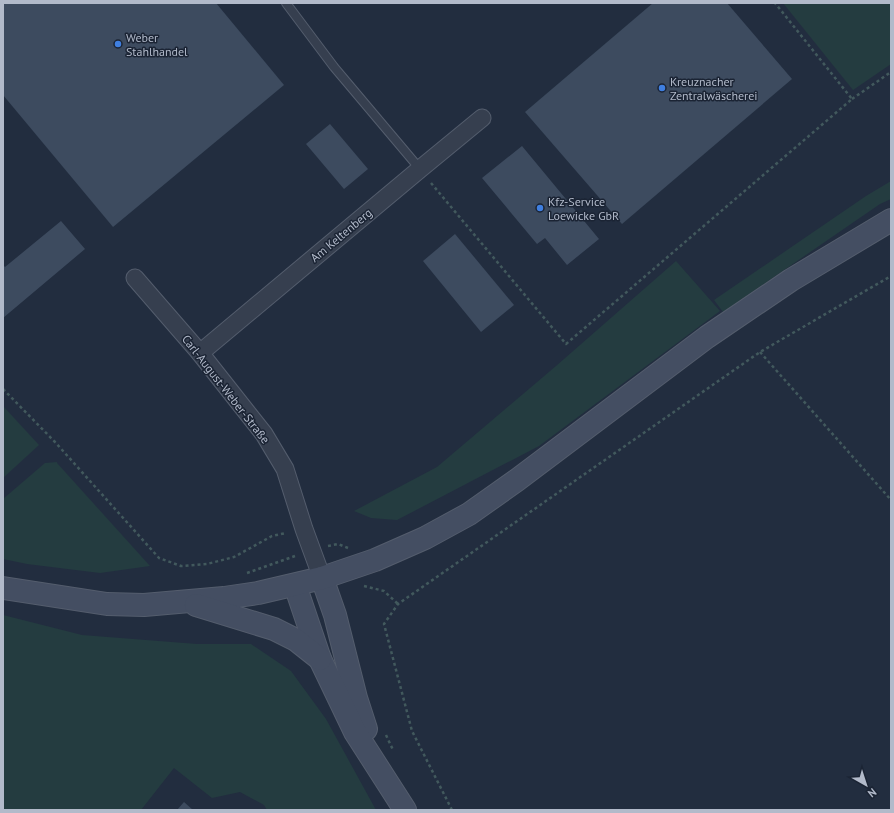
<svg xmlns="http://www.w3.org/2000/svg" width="894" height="813" font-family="'PT Sans',sans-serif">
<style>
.green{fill:#243c40}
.building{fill:#3d4b5f}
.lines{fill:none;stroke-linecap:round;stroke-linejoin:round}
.lane-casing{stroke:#545d6d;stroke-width:10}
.street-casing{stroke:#545d6d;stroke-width:19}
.secondary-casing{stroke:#545d6d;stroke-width:24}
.path{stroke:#42595d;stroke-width:2.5;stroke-dasharray:3 3;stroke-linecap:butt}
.lane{stroke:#363f4f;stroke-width:8}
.street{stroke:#363f4f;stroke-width:17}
.secondary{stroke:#444e62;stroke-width:22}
.shop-dot{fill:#3f7fe0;stroke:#1b2434;stroke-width:1.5}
.labels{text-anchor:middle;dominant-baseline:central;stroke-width:3;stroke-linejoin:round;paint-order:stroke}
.poi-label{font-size:12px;fill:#b2baca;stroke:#1b2434;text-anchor:start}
.street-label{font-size:12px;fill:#b2baca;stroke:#1b2434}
</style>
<rect width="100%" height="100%" fill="#222d3f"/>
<g class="green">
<path d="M783,3h108v61l-38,26z"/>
<path d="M891,181v18l-11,5 -157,108 -9,-12 152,-104z"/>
<path d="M676,261l44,50 -181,135 -142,74 -26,-2 -17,-7 83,-44 119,-101z"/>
<path d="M3,406l36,39 -36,33z"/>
<path d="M57,462v1l93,103 -50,7 -73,-9 -24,-5v-60l42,-36z"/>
<path d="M3,615l79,20 115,9h54l40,27 35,48 50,91h-109l-3,-5 -24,-13 -28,6 -38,-30 -33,42h-138z"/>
</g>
<g class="building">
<path d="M3,3h213l68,82 -171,142 -110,-132z"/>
<path d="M653,3h74l65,76 -170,145 -97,-112z"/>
<path d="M330,124l38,45 -24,20 -38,-45z"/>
<path d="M522,146l77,93 -32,26 -22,-27 -8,6 -55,-66z"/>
<path d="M61,221l24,28 -82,69v-53l2,2z"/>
<path d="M455,234l59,71 -33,27 -58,-71z"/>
<path d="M184,802l9,8h-16z"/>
</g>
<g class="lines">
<defs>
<path id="lane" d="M286,3l48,64 86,102"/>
<g id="street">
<path d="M135,278l65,75 64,81 21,35 19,60 18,49"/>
<path d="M200,353l220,-184 62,-51"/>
</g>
<g id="secondary">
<path d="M322,578l13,37 21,83 10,31"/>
<path d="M295,585l25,74 35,73 50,78"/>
<path d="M3,588l104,16 37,1 80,-7 34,-5 64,-15 53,-18 50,-22 44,-24 48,-34 190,-143 84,-57 100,-60"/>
<path d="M196,605l78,24 22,11 24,19"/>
</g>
</defs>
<use href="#lane" class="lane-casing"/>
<use href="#street" class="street-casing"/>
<use href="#secondary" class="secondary-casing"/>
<g class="path">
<path d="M852,99l39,-27"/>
<path d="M431,183l135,161 286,-245 -77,-96"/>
<path d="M760,352l131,148"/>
<path d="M3,389l52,53 104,116 22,8 26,-2 27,-7 38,-21 14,-3"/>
<path d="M328,546l10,-2 10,4"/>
<path d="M247,573l48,-17"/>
<path d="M364,586l20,5 14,13"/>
<path d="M386,735l7,15"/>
<path d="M452,810l-40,-79 -28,-107 14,-20 362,-252 131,-76"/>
</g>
<use href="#lane" class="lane"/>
<use href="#street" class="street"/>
<use href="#secondary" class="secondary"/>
</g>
<g class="shop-dot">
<circle cx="118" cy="44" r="4"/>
<circle cx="662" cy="88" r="4"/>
<circle cx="540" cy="208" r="4"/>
</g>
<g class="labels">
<g class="poi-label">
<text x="126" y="37">Weber<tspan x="126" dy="14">Stahlhandel</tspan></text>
<text x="670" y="81">Kreuznacher<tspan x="670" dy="14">Zentralwäscherei</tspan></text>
<text x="548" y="201">Kfz-Service<tspan x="548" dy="14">Loewicke GbR</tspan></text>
</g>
<g class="street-label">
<text transform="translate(341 235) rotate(-40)">Am Keltenberg</text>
<text transform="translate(226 389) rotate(52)">Carl-August-Weber-Straße</text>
</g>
</g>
<rect width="894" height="813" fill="none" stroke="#b2baca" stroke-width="8"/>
<g transform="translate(866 785) rotate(141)" stroke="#1b2434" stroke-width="3" paint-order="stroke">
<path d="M0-3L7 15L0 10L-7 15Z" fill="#b2baca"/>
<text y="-6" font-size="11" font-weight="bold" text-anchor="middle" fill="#b2baca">N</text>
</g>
</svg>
